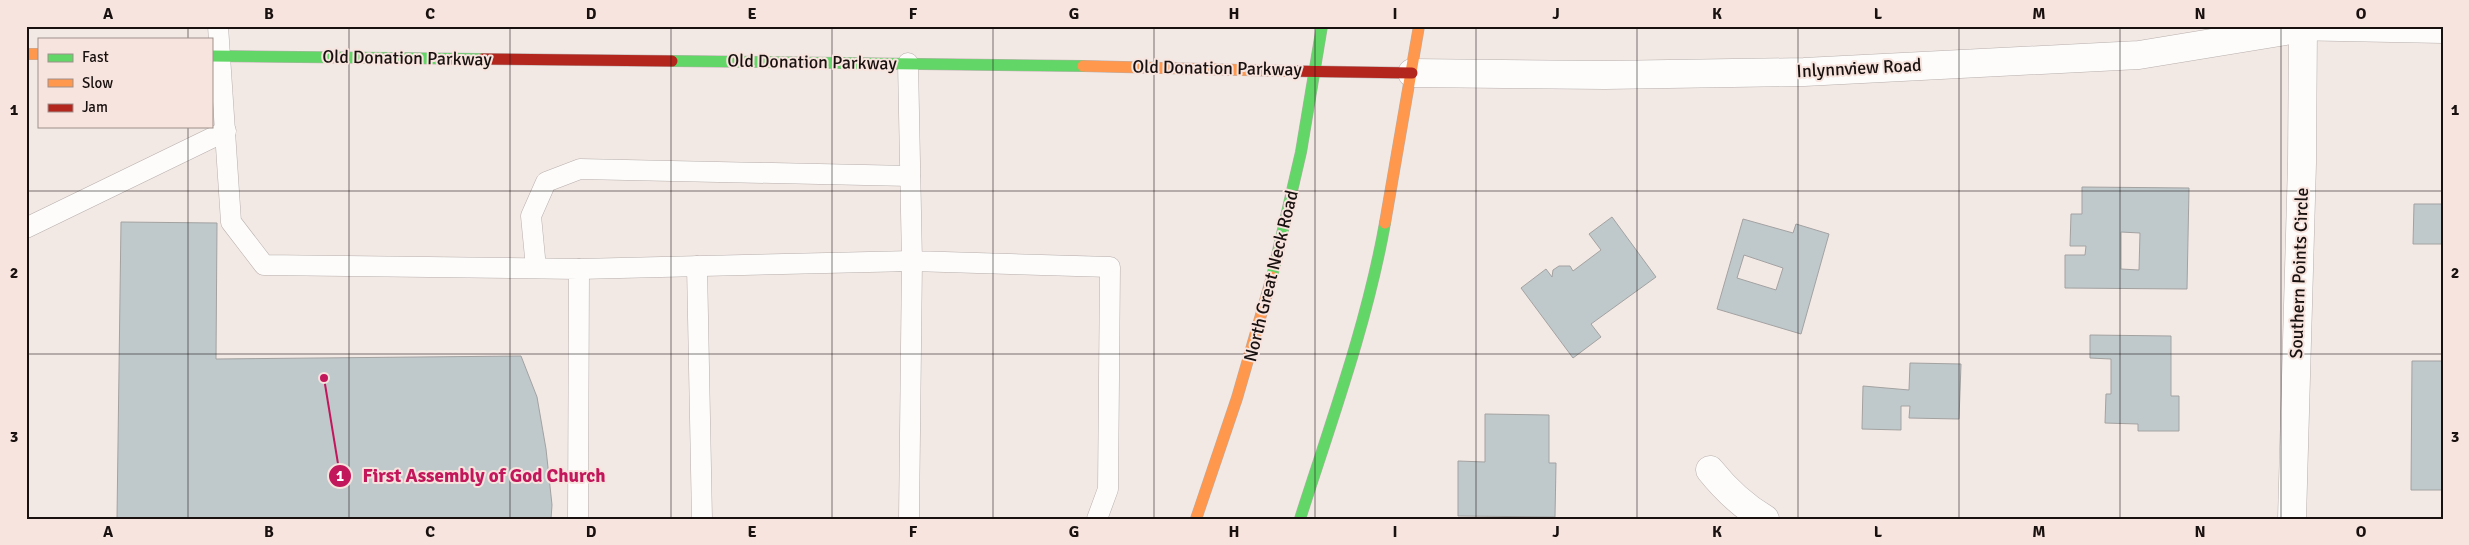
<svg xmlns="http://www.w3.org/2000/svg" width="2469" height="545" font-family="Signika,sans-serif">
<style>
.building{fill:#bfc9cc;stroke:#a3a2a1;fill-rule:evenodd}
.lines{fill:none;stroke-linecap:round;stroke-linejoin:round}
.lane-casing{stroke:#b7afac;stroke-width:21}
.street-casing{stroke:#b7afac;stroke-width:29}
.fast-casing{stroke:#b7afac;stroke-width:12}
.slow-casing{stroke:#b7afac;stroke-width:12}
.jam-casing{stroke:#b7afac;stroke-width:12}
.lane{stroke:#fdfcfb;stroke-width:20}
.street{stroke:#fdfcfb;stroke-width:28}
.fast{stroke:#63d668;stroke-width:11}
.slow{stroke:#ff974d;stroke-width:11}
.jam{stroke:#b3261e;stroke-width:11}
.grid{fill:none;stroke:#18110f;stroke-width:1;stroke-opacity:0.55}
.labels{text-anchor:middle;dominant-baseline:central;stroke-width:4;stroke-linejoin:round;paint-order:stroke}
.street-label{font-size:18px;fill:#18110f;stroke:#f8e4de}
.leader{fill:none;stroke:#c2185b;stroke-width:2}
.callout-dot{fill:#c2185b;stroke:#f8e4de;stroke-width:2}
.mark-label{font-size:15px;text-anchor:middle;font-weight:bold;fill:#fff}
.callout-label{font-size:19px;text-anchor:middle;font-weight:bold;fill:#c2185b;stroke:#f8e4de;stroke-width:4;stroke-linejoin:round;paint-order:stroke}
.neatline{fill:none;stroke:#18110f;stroke-width:2}
.grid-label{font-size:16px;text-anchor:middle;font-weight:bold;fill:#18110f}
</style>
<rect width="100%" height="100%" fill="#f2e8e4"/>
<g class="building">
<path d="M2082,187l107,1 -2,101 -122,-1v-33h20l1,-9h-16l1,-32h11zM2121,232l19,1 -1,37 -18,-1z"/>
<path d="M2414,204h29v40h-30z"/>
<path d="M1612,217l44,60 -65,47 10,13 -28,21 -52,-70 25,-19 6,8 1,-7 6,-4h11l3,5 28,-21 -12,-16z"/>
<path d="M1743,219l50,14 3,-9 33,10 -28,100 -84,-25zM1744,255l39,13 -7,22 -39,-12z"/>
<path d="M121,222l96,1 -1,136 305,-3 16,41 9,52 6,56 -1,14h-434z"/>
<path d="M2090,335l81,1v60h8v35h-41v-7l-33,-1 1,-29h5v-35l-21,-1z"/>
<path d="M2412,361h31v129h-32z"/>
<path d="M1910,363l51,1 -2,55 -50,-1 1,-12h-9v24l-39,-1 1,-43 46,4z"/>
<path d="M1485,414l64,1v48h7l-1,54 -97,-1v-55l27,1z"/>
</g>
<g class="lines">
<defs>
<g id="lane">
<path d="M218,26l13,196 33,43 315,4 -1,250"/>
<path d="M908,63l4,198 198,6 -2,222 -11,30"/>
<path d="M26,228l200,-97"/>
<path d="M697,266l5,253"/>
<path d="M536,268l-5,-52 15,-34 34,-13 330,7"/>
<path d="M579,269l333,-8 -3,258"/>
</g>
<g id="street">
<path d="M2288,26l155,3"/>
<path d="M1412,73l193,2 199,-3 335,-17 164,-27"/>
<path d="M1710,470c16,20 33,36 55,49"/>
<path d="M2292,519l10,-356 1,-135"/>
</g>
<g id="fast">
<path d="M211,56l271,3"/>
<path d="M672,61l411,5"/>
<path d="M1272,277l29,-125 21,-126"/>
<path d="M1300,519c31,-97 67,-195 85,-296"/>
</g>
<g id="slow">
<path d="M26,54h13"/>
<path d="M1083,66l203,5"/>
<path d="M1385,223l34,-197"/>
<path d="M1196,519l41,-121 35,-121"/>
</g>
<g id="jam">
<path d="M482,59l190,2"/>
<path d="M1286,71l126,2"/>
</g>
</defs>
<use href="#lane" class="lane-casing"/>
<use href="#street" class="street-casing"/>
<use href="#fast" class="fast-casing"/>
<use href="#slow" class="slow-casing"/>
<use href="#jam" class="jam-casing"/>
<use href="#lane" class="lane"/>
<use href="#street" class="street"/>
<use href="#fast" class="fast"/>
<use href="#slow" class="slow"/>
<use href="#jam" class="jam"/>
</g>
<path class="grid" d="M188,26v13M349,26v493M510,26v493M671,26v493M832,26v493M993,26v493M1154,26v493M1315,26v493M1476,26v493M1637,26v493M1798,26v493M1959,26v493M2120,26v493M2281,26v493M188,126v393M26,191h2417M26,354h2417"/>
<g class="labels">
<g class="street-label">
<text transform="translate(407 58) rotate(1)">Old Donation Parkway</text>
<text transform="translate(812 62) rotate(1)">Old Donation Parkway</text>
<text transform="translate(1217 68) rotate(1)">Old Donation Parkway</text>
<text transform="translate(1859 68) rotate(-3)">Inlynnview Road</text>
<text transform="translate(2299 273) rotate(-88)">Southern Points Circle</text>
<text transform="translate(1271 276) rotate(-76)">North Great Neck Road</text>
</g>
</g>
<path class="leader" d="M324 378L340 476"/>
<g class="callout-dot">
<circle cx="324" cy="378" r="5"/>
<circle cx="340" cy="476" r="12"/>
</g>
<g class="mark-label">
<text x="340" y="481">1</text>
</g>
<g class="callout-label">
<text x="484" y="482">First Assembly of God Church</text>
</g>
<rect width="2469" height="545" fill="none" stroke="#f8e4de" stroke-width="55"/>
<rect x="38" y="38" width="175" height="90" fill="#f8e4de" stroke="#9e908b"/>
<rect x="48" y="54" width="25" height="8" fill="#63d668" stroke="#9e908b"/>
<text x="82" y="62" font-size="15" fill="#18110f">Fast</text>
<rect x="48" y="79" width="25" height="8" fill="#ff974d" stroke="#9e908b"/>
<text x="82" y="88" font-size="15" fill="#18110f">Slow</text>
<rect x="48" y="104" width="25" height="8" fill="#b3261e" stroke="#9e908b"/>
<text x="82" y="112" font-size="15" fill="#18110f">Jam</text>
<rect x="28" y="28" width="2414" height="490" class="neatline"/>
<g class="grid-label">
<text x="108" y="19">A</text>
<text x="269" y="19">B</text>
<text x="430" y="19">C</text>
<text x="591" y="19">D</text>
<text x="752" y="19">E</text>
<text x="913" y="19">F</text>
<text x="1074" y="19">G</text>
<text x="1234" y="19">H</text>
<text x="1395" y="19">I</text>
<text x="1556" y="19">J</text>
<text x="1717" y="19">K</text>
<text x="1878" y="19">L</text>
<text x="2039" y="19">M</text>
<text x="2200" y="19">N</text>
<text x="2361" y="19">O</text>
<text x="14" y="115">1</text>
<text x="2455" y="115">1</text>
<text x="14" y="278">2</text>
<text x="2455" y="278">2</text>
<text x="14" y="442">3</text>
<text x="2455" y="442">3</text>
<text x="108" y="537">A</text>
<text x="269" y="537">B</text>
<text x="430" y="537">C</text>
<text x="591" y="537">D</text>
<text x="752" y="537">E</text>
<text x="913" y="537">F</text>
<text x="1074" y="537">G</text>
<text x="1234" y="537">H</text>
<text x="1395" y="537">I</text>
<text x="1556" y="537">J</text>
<text x="1717" y="537">K</text>
<text x="1878" y="537">L</text>
<text x="2039" y="537">M</text>
<text x="2200" y="537">N</text>
<text x="2361" y="537">O</text>
</g>
</svg>
